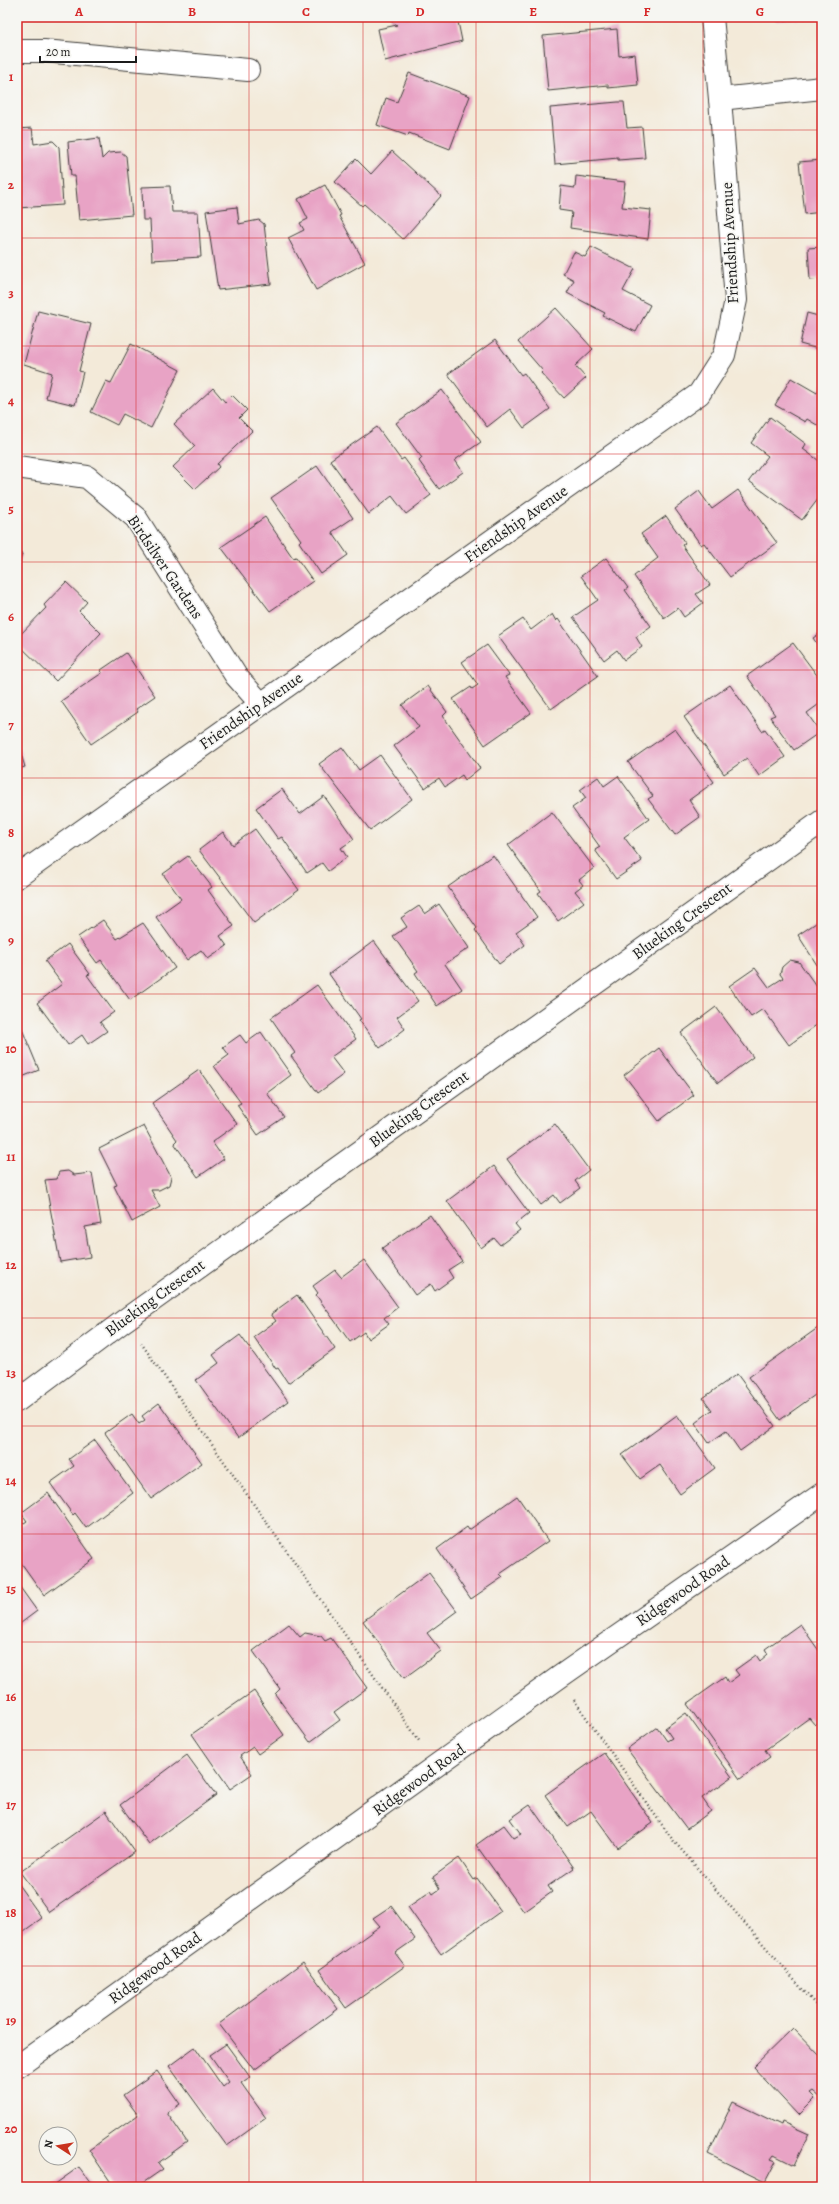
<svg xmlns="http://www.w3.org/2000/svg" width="839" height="2204" font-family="Alegreya,serif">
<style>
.building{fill:#e8a3c5}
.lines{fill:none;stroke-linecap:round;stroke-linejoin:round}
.minor-casing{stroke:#3c3b38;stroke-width:24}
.path{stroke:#3c3b38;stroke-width:2.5;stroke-dasharray:1 3;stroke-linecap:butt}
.minor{stroke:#fff;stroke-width:22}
.grid{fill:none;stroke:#d62828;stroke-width:1;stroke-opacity:0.55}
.labels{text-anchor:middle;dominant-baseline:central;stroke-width:3.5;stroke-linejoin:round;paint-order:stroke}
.street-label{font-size:16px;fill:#1c1c1c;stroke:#f6f6f2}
.neatline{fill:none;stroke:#d62828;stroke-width:1.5}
.grid-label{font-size:13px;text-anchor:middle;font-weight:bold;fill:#d62828}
</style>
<rect width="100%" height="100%" fill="#f6f6f2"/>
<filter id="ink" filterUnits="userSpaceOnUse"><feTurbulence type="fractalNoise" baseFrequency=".025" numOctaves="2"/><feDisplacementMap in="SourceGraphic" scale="8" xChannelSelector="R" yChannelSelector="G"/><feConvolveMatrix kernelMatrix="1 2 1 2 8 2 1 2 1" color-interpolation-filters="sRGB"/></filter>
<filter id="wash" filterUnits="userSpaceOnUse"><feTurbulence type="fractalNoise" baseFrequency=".012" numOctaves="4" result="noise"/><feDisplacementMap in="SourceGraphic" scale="16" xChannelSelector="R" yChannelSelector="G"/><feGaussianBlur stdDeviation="0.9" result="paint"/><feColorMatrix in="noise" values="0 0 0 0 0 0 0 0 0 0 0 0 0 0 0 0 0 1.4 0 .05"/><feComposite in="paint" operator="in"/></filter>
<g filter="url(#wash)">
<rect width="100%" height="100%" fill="#f3ead9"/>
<g id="blocks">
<g class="building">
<path d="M390,17h67l5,24 -77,20 -7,-32 19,-4 -6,-4z"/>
<path d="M776,17h37v1l-36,3z"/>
<path d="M617,29l2,27 16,-2 3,31 -30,3v-3l-60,6 -5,-55z"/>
<path d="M409,73l61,23 -20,53 -41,-16 -1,3 -31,-11 9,-27 11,4z"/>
<path d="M618,102h6l3,26 15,-1 3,31 -27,2v-2l-63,6 -5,-56z"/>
<path d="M32,128l2,16 19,-3 6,6 4,58 -46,3v-79z"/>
<path d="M99,138l3,21 6,-6 13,-1 5,4 6,59 -53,5 -4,-44h-4l-3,-34z"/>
<path d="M392,151l49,45 -38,43 -39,-35 -2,2 -27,-24 21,-23 15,15z"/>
<path d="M822,160v52l-17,2 -6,-52z"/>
<path d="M576,176l49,6 -3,25 29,3 -3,29 -78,-11 2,-16 -13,-2 2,-24 14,2z"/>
<path d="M325,185l16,30 -2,1 26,47 -49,27 -28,-52 16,-8 -4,-7 8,-4 -10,-20z"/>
<path d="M170,186l2,26h26l3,45 -49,3 -2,-40h-7l-1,-33z"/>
<path d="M237,207l2,17 20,-4 5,4 7,60 -53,6 -12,-79z"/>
<path d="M591,247l44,22 -12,22 27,14 -14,27 -33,-16 2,-3 -38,-20 7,-13 -11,-6 11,-22 11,5z"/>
<path d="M822,247v32l-12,1 -2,-32z"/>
<path d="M556,308l37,41 -18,17 11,12 -22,20 -23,-25 2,-2 -25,-29z"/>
<path d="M38,311l53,13 -12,47 4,1 -8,33 -29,-7 6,-25 -28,-9z"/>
<path d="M807,313l15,4v33l-22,-6z"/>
<path d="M495,340l26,35 3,-2 26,36 -26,19 -14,-19 -23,18 -39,-53z"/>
<path d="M131,344l49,26 -29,58 -28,-14 -6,11 -26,-13 15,-31 5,2z"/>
<path d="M791,378l26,15 5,-9v44l-15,-9 -2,3 -30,-17z"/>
<path d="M213,388l12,14 7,-7 15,15 -8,8 13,13 -35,33 2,3 -24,22 -22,-22 22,-21 -21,-22z"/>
<path d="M442,390l39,52 -26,18 8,12 -24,17 -20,-28 3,-3 -26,-35z"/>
<path d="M770,417l36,27 -3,5 19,14v31l-20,26 -53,-39 19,-25 -17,-13z"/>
<path d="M377,427l24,33 3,-2 27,37 -25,19 -14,-18 -23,18 -39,-54z"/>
<path d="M317,466l36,52 -21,14 16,23 -27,19 -22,-32 2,-2 -30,-42z"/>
<path d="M738,490l39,53 -47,34 -26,-34 -3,2 -26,-36 24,-18 13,18z"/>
<path d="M666,516l19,27 -3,2 28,40 -14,9 7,9 -19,14 -6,-9 -14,10 -30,-42 24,-18 -17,-24z"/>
<path d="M265,517l28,41 3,-1 17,24 -43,30 -49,-64z"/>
<path d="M17,553l5,1 -5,17z"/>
<path d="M606,558l22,30 -3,2 26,36 -15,11 6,10 -18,13 -7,-10 -13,10 -31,-43 25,-17 -17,-24z"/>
<path d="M66,582l21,20 -8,9 22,22 -45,48 -39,-38v-5l29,-30 -2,-3z"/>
<path d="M552,614l4,7 2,-2 40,57 -47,33 -53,-73 25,-17 8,11z"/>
<path d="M822,632v19l-9,-13z"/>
<path d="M793,643l29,39v20l-15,11 13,19 -26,18 -24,-33 5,-2 -28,-39z"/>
<path d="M487,645l22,30 -4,2 26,36 -46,32 -32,-46 18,-12 1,2 6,-4 -16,-23z"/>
<path d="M126,653l29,43 -19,13 2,3 -47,32 -30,-43 41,-28 -1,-3z"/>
<path d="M730,685l32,46 3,-2 20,28 -26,19 -12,-18 -23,16 -40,-57z"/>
<path d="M428,686l19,26 -4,4 37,52 -15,12 -3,-5 -17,12 -6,-9 -14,10 -31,-42 25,-19 -17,-22z"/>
<path d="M675,729l39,53 -25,18 11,17 -25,18 -27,-36 5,-3 -25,-34z"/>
<path d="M17,741l8,26 -8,2z"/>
<path d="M342,747l17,23 21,-15 32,44 -42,31 -51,-66z"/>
<path d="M618,776l31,43 -25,18 18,24 -26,18 -21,-29 5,-3 -28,-39 14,-10 -6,-8 18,-13 6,9z"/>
<path d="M282,789l18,25 24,-18 30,43 -13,9 6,9 -19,14 -6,-8 -15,10 -25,-36 -4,2 -22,-31z"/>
<path d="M552,812l42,56 -15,12 4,5 -8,6 9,11 -26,19 -20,-28 3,-2 -33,-46z"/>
<path d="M255,829l44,61 -45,33 -55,-73 24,-18 10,13z"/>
<path d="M493,855l44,62 -21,15 9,13 -26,19 -24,-34 2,-2 -29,-41z"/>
<path d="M188,856l24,31 -4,3 26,36 -14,10 7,10 -19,13 -7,-9 -14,10 -31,-43 25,-18 -18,-25z"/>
<path d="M439,904l30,44 -24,16 17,25 -25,17 -22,-33 3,-2 -25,-35 14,-9 -6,-9 18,-12 6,8z"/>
<path d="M822,919v42l-5,4 -19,-30z"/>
<path d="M103,920l14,19 26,-16 32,45 -45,32 -29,-40 -4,3 -19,-26z"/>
<path d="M374,941l44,60 -21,16 8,12 -25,19 -21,-28 2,-1 -32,-45z"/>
<path d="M68,944l22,30 -3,1 27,37 -14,10 7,9 -19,13 -6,-9 -14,10 -31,-42 25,-19 -17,-23z"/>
<path d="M790,960l9,2 23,32v27l-33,24 -26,-36 -12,8 -22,-31 26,-18 14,19 14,-9 -3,-4 2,-7z"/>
<path d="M317,985l39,54 -25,18 13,17 -26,19 -27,-37 4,-3 -24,-35z"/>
<path d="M716,1007l37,50 -35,26 -37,-50z"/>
<path d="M17,1017l22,53 -22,9z"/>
<path d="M261,1032l30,43 -24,18 17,24 -26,18 -21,-30 4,-2 -27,-37 15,-11 -6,-8 17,-12 6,8z"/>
<path d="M659,1048l35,47 -35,26 -35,-46z"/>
<path d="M199,1070l38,54 -25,18 12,17 -26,18 -24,-34 3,-3 -25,-37z"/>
<path d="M555,1124l34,46 -14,11 5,7 -20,15 -6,-8 -13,10 -34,-46z"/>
<path d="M144,1126l27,51 -2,8 -10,5h-8l9,17 -28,15 -18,-36 3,-1 -18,-36z"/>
<path d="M494,1166l35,47 -14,11 5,6 -20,15 -6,-7 -13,10 -34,-47z"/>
<path d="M68,1171l6,4 18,-2 9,51 -16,3 5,30 -30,5 -15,-82 11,-1 3,-7z"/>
<path d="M430,1215l32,46 -14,9 5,8 -18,13 -4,-7 -16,11 -33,-47z"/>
<path d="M364,1260l34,47 -14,11 5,6 -21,15 -4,-7 -14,10 -34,-47 2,-2 -5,-7 22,-16 6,7z"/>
<path d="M297,1295l38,54 -47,34 -10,-15 -2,1 -22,-32 22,-16 -5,-7z"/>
<path d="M822,1325v65l-42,30 -31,-43z"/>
<path d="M240,1335l48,66 -50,37 -42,-58 23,-17 -6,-8z"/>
<path d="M737,1374l38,52 -35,25 -14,-20 -17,12 -14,-20 17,-13 -9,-12z"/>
<path d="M159,1403l43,60 -51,36 -46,-66 27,-19 7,10 6,-4 -3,-4z"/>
<path d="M677,1415l38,53 -35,26 -20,-29 -20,14 -18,-24z"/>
<path d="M95,1440l38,53 -47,35 -11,-15 -2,2 -23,-32 24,-17 -5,-7z"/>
<path d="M48,1493l46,66 -50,36 -27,-38v-29l10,-7 -6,-8z"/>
<path d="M517,1496l31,45 -48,33 3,3 -32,22 -34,-50 30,-22 2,3z"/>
<path d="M429,1573l28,38 -30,22 14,18 -37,27 -41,-57z"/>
<path d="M17,1583l20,28 -20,15z"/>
<path d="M289,1624l11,13 5,-4 16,3 4,5 6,-3 36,50 -33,24 6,8 -30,22 -35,-48 5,-5 -27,-38z"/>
<path d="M800,1624l22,31v65l-7,5 -6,-7 -44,32 5,7 -30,22 -53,-75 38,-27 3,6 11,-8 -4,-5 21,-15 4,6 8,-7 -3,-5z"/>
<path d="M254,1691l30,44 -26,19 -5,-7 -13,9 12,18 -22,15 -38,-55z"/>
<path d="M686,1713l46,64 -30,21 9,13 -24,18 -60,-80 30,-22 10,14 5,-3 -7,-10z"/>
<path d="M604,1753l49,70 -35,25 -27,-37 -23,16 -23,-32z"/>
<path d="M187,1755l29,40 -67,49 -29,-39z"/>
<path d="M530,1805l44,63 -26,18 4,6 -28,20 -48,-67 28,-20 10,13 7,-4 -11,-15z"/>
<path d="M106,1811l29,41 -86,60 -29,-40z"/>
<path d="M459,1858l15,22 3,-2 24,33 -60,43 -33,-47 23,-16 2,3 7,-5 -7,-12z"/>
<path d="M17,1883l25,35 -25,18z"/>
<path d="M391,1906l24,33 -20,14 10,13 -59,42 -27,-38 61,-44 -7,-8z"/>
<path d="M303,1962l35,47 -84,61 -35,-46z"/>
<path d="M793,2028l29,30v41l-9,-8 -3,2 5,5 -17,17 -45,-48z"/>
<path d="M226,2044l24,33 -9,6 25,35 -39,28 -58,-80 26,-19 28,40 6,-5 -19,-27z"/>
<path d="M157,2071l23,33 -13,9 20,29 -29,21 5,6 -26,18h-23l-25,-37 49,-35 -15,-20z"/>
<path d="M733,2102l48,23 1,-3 27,12 -15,31 -20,-10 -3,4 5,2 -11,21 -57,-28z"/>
<path d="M79,2167l15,20h-43z"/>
</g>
</g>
</g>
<g filter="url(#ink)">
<use href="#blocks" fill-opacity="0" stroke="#3c3b38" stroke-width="1"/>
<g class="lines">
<defs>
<g id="minor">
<path d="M17,51h27l204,19"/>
<path d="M720,99l102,-11"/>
<path d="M17,467l70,10 49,41 100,158 25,28"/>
<path d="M17,877l682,-483 25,-39 12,-55 -16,-201 -8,-82"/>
<path d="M17,1401l108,-81 697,-499"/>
<path d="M17,2067l541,-389 264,-184"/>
</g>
</defs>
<use href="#minor" class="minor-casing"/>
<g class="path">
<path d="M141,1343l279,399"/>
<path d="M574,1700l98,139 150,173"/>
</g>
<use href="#minor" class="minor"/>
</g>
</g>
<path class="grid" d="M136,17v2170M249,17v2170M363,17v2170M476,17v2170M590,17v2170M703,17v2170M17,130h805M17,238h805M17,346h805M17,454h805M17,562h805M17,670h805M17,778h805M17,886h805M17,994h805M17,1102h805M17,1210h805M17,1318h805M17,1426h805M17,1534h805M17,1642h805M17,1750h805M17,1858h805M17,1966h805M17,2074h805"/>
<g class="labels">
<g class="street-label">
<text transform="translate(730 243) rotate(-93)">Friendship Avenue</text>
<text transform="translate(516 524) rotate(-35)">Friendship Avenue</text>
<text transform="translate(165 567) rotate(56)">Birdsilver Gardens</text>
<text transform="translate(251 711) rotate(-35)">Friendship Avenue</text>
<text transform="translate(682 921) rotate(-36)">Blueking Crescent</text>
<text transform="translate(419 1109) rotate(-36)">Blueking Crescent</text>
<text transform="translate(155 1298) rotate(-36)">Blueking Crescent</text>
<text transform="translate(683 1591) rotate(-35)">Ridgewood Road</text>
<text transform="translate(419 1780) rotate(-36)">Ridgewood Road</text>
<text transform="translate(155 1968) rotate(-36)">Ridgewood Road</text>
</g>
</g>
<rect width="839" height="2204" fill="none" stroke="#f6f6f2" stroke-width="44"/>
<g transform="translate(58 2146) rotate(282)"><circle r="19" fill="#f6f6f2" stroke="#9f9f9c"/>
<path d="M0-3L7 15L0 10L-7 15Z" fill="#c8321e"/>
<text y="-6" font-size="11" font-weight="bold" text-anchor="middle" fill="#1c1c1c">N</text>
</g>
<path d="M40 56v6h96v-6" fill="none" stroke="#1c1c1c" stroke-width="2"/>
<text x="46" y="56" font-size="12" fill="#1c1c1c" stroke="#f6f6f2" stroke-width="3" paint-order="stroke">20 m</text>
<rect x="22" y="22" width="795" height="2160" class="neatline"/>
<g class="grid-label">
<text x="79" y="16">A</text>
<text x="192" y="16">B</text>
<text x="306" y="16">C</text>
<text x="420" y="16">D</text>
<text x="533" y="16">E</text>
<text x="647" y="16">F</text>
<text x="760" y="16">G</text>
<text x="11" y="81">1</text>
<text x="11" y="189">2</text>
<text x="11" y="297">3</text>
<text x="11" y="405">4</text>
<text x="11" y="513">5</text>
<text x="11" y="621">6</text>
<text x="11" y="729">7</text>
<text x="11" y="837">8</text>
<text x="11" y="945">9</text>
<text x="11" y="1053">10</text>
<text x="11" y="1161">11</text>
<text x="11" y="1269">12</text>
<text x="11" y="1377">13</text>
<text x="11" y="1485">14</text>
<text x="11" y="1593">15</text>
<text x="11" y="1701">16</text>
<text x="11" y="1809">17</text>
<text x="11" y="1917">18</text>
<text x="11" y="2025">19</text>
<text x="11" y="2133">20</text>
</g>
</svg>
